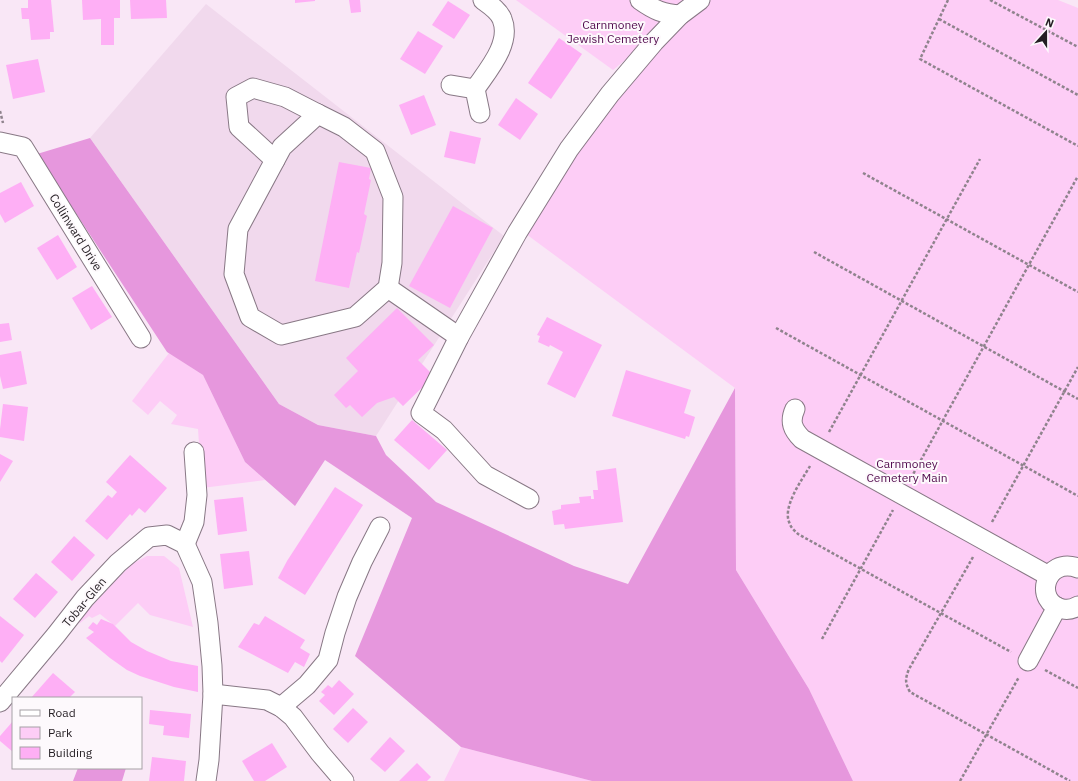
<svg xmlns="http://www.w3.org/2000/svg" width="1078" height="781" font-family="'IBM Plex Sans',sans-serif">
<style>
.built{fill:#f1d9ed}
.green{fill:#fdcdf6}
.forest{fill:#e697dd}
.building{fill:#feaff5}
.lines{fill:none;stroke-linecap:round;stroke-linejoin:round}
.minor-casing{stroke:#887885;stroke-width:21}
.path{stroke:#8f838d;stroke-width:2.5;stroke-dasharray:3 2;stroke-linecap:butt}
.minor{stroke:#fff;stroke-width:19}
.labels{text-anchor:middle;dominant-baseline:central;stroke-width:4;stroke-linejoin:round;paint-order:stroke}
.park-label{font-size:12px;fill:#50094c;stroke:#fdf9fc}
.street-label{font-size:12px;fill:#241e23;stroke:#fdf9fc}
</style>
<rect width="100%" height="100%" fill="#f9e7f6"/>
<path class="built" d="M206,4l298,232 -128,200 -58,-11 -39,-21 -189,-266z"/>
<g class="green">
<path d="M516,0h179l-15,15 -67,55z"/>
<path d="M710,0h348l20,8v773h-225l-44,-92 -73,-119 -1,-182 -209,-154 45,-71 38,-57 73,-84z"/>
<path d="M169,353l34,22 42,87 20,18 -63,8 -4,-59 -27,-5 6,-9 -17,-14 -12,14 -16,-14z"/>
<path d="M147,556h17l15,12 14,59 -43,-12 -12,-12 -23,23 -15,-12 -8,4 -3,-2 -9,7 -2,-2 41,-44 13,-13z"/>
<path d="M461,747l131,34h-148z"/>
</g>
<g class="forest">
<path d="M90,138l189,266 39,21 58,11 10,19 50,47 138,64 54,18 107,-196 1,182 73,119 44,92h-261l-131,-34 -106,-91 57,-138 -87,-58 -30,46 -50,-44 -42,-87 -36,-23 -130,-198z"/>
<path d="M78,768h48l-4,13h-49z"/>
</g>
<g class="building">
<path d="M28,0h23l3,32h-4v7l-19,1 -2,-21h-7l-1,-11h7z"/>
<path d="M82,0h38v18h-6v27h-13v-26l-18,1z"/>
<path d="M130,0h36l1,18 -36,1z"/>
<path d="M295,0h20v1l-20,2z"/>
<path d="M349,0h11l1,12 -10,1z"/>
<path d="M448,1l22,14 -16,24 -22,-14z"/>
<path d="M418,31l25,15 -18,28 -25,-15z"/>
<path d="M559,38l23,16 -31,45 -23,-16z"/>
<path d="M38,59l7,33 -32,7 -7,-34z"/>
<path d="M424,95l12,30 -25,10 -12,-30z"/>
<path d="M516,98l22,16 -18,26 -22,-15z"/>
<path d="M450,131l31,7 -6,26 -31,-7z"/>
<path d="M339,162l32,6 -2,11 2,1 -7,34 3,2 -8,37 -2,-1 -8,36 -34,-7z"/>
<path d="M21,182l13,24 -29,17 -5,-9v-21z"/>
<path d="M453,206l40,22 -43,80 -41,-22z"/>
<path d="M58,235l19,32 -20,13 -20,-32z"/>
<path d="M92,286l20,31 -21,13 -19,-32z"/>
<path d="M397,308l37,37 -16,15 16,16 -31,30 -9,-9 -17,6 -15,14 -12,-12 -4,3 -12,-13 24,-24 -12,-13z"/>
<path d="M547,317l55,28 -27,53 -28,-14 16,-32 -13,-7 -1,2 -11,-5 2,-6 -3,-1z"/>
<path d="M9,323l3,17 -12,2v-18z"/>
<path d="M21,351l6,33 -24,5 -3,-13v-21z"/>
<path d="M626,370l65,20 -7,23 11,4 -6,20 -3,-1 -1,3 -73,-23z"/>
<path d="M3,404l25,3 -4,34 -24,-4v-8z"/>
<path d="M412,420l35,30 -18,20 -35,-30z"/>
<path d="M0,454l13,7 -13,21z"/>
<path d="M130,455l37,33 -22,25 -6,-5 -7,8 -2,-2 -23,26 -22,-19 23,-26 4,3 5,-6 -11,-10z"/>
<path d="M616,468l7,54 -58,7 -1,-5 -10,1 -2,-14 9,-2v-4l19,-2 -1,-6 12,-1v3h3l-1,-9h5l-2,-19z"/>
<path d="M335,487l28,18 -58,90 -27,-17 9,-17z"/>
<path d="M243,497l4,34 -29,4 -4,-35z"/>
<path d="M74,536l21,19 -23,26 -21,-19z"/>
<path d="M249,551l4,34 -29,4 -4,-35z"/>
<path d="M36,573l22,19 -23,26 -22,-19z"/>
<path d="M0,616l24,19 -22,28 -2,-2z"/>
<path d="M265,616l40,24 -5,8 10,6 -6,13 -9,-5 -7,11 -50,-26 16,-24 5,2z"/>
<path d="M101,619l12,5 18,18 16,9 24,10 27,5v26l-24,-5 -34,-11 -13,-6 -17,-12 -24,-20 8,-6 -6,-4 5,-6 4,3z"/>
<path d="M53,673l22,19 -6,6h-38z"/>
<path d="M339,680l15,14 -20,21 -15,-14 6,-6 -4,-3 7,-7 4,3z"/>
<path d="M353,708l15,14 -20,21 -15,-14z"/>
<path d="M150,710l41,4 -2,24 -26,-3 1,-9 -15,-2z"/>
<path d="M13,721v31l-13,-11v-5z"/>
<path d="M390,737l15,14 -20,21 -15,-13z"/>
<path d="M272,743l15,24 -22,14h-11l-12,-20z"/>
<path d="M152,757l34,4 -2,20h-35z"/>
<path d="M417,763l14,14 -4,4h-28z"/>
</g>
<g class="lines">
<defs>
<g id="minor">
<path d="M640,0c14,10 23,14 40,15"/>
<path d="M451,85l24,4 5,24"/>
<path d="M475,89c13,-19 37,-46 27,-70 -3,-8 -12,-14 -19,-19"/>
<path d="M318,114l26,13 31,24 18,46 -1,66 -4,25 -33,29 -74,18 -31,-18 -16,-43 4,-45 44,-82z"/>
<path d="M0,142l23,5 118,191"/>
<path d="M275,160l-36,-33 -3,-30 17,-9 32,9 33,17"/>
<path d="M388,288l71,49"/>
<path d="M795,409c-6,13 -2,21 7,30l247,137"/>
<path d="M529,499l-44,-24 -41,-45 -23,-17 38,-76 58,-104 52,-84 41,-55 44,-52 26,-27 20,-15"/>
<path d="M185,544l9,-22 3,-27 -3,-43"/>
<path d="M1078,568c-34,-12 -45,35 -15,41 5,1 10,0 15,-3"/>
<path d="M1028,661l29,-54"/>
<path d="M213,694l54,6 14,7 12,10 27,36 24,28"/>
<path d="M0,702l56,-67 29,-37 33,-35 31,-26 18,-2 18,9 17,38 6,41 4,43 1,28 -4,66 -3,21"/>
<path d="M281,707l26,-22 21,-25 7,-27 12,-36 15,-35 18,-35"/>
</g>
</defs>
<use href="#minor" class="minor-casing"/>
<g class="path">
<path d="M948,0l-28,59 158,87"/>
<path d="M990,0l88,47"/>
<path d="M939,19l139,76"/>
<path d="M0,111l3,12"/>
<path d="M863,173l215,119"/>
<path d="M814,252l264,147"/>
<path d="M776,328l302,168"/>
<path d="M829,432l151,-273"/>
<path d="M810,466c-8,14 -29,42 -20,58 1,4 5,7 8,10l213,118"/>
<path d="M911,478l167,-302"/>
<path d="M992,522l86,-155"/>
<path d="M973,557l-64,112c-4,10 -4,14 1,23l160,89"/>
<path d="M822,639l71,-129"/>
<path d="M1045,670l33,18"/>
<path d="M960,781l59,-104"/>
</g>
<use href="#minor" class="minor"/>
</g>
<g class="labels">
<g class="park-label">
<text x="613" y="24">Carnmoney<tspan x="613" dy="14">Jewish Cemetery</tspan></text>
<text x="907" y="463">Carnmoney<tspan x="907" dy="14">Cemetery Main</tspan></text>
</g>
<g class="street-label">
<text transform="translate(76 232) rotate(58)">Collinward Drive</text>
<text transform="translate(84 602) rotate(-50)">Tobar-Glen</text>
</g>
</g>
<rect x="12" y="697" width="130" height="72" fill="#fdf9fc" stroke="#a6a1a5"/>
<rect x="20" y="710" width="20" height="6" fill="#ffffff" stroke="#a6a1a5"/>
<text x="48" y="717" font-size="12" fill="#241e23">Road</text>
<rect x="20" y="727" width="20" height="12" fill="#fdcdf6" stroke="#a6a1a5"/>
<text x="48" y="737" font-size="12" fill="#241e23">Park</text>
<rect x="20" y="747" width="20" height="12" fill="#feaff5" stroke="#a6a1a5"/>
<text x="48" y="757" font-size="12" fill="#241e23">Building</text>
<g transform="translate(1046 32) rotate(21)" stroke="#fdf9fc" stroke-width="3" paint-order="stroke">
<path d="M0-3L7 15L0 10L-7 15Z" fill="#241e23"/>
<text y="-6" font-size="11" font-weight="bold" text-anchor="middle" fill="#241e23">N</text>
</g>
</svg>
